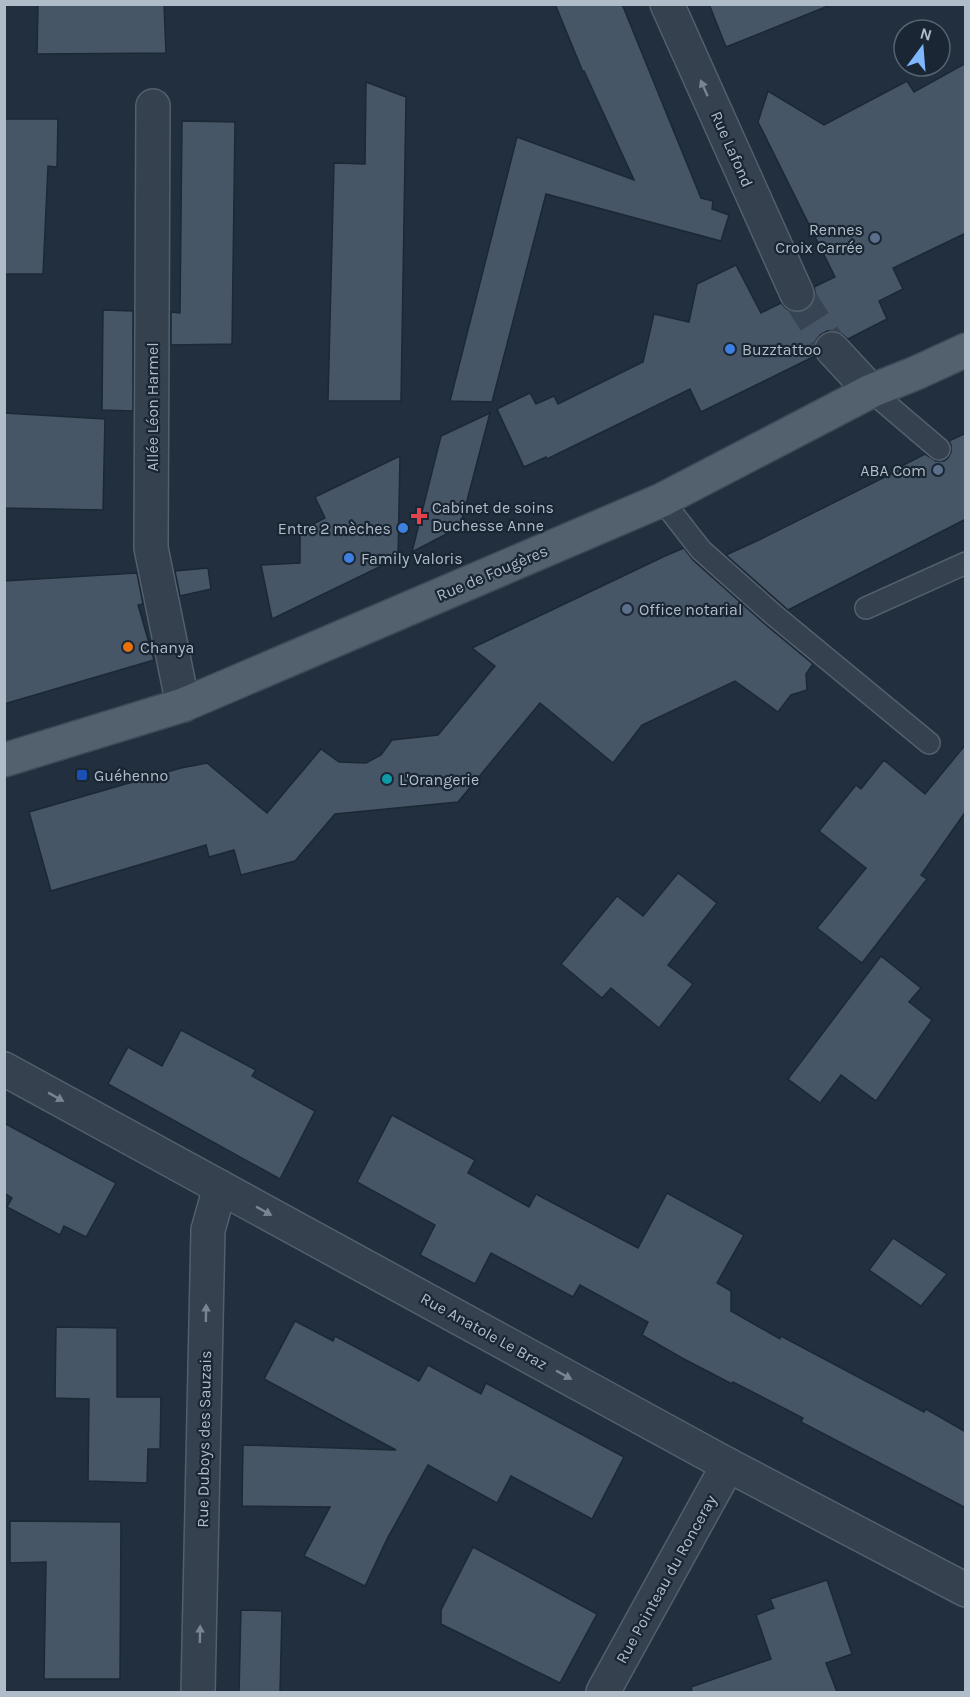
<svg xmlns="http://www.w3.org/2000/svg" width="970" height="1697" font-family="Karla,sans-serif">
<style>
.building{fill:#475667;stroke:#1c2835;stroke-width:1.5}
.lines{fill:none;stroke-linecap:round;stroke-linejoin:round}
.minor-tunnel{stroke:#374453;stroke-width:33;stroke-dasharray:33 16;stroke-linecap:butt}
.service-casing{stroke:#535f6c;stroke-width:24}
.minor-casing{stroke:#535f6c;stroke-width:36}
.tertiary-casing{stroke:#535f6c;stroke-width:36}
.primary-casing{stroke:#3e4a57;stroke-width:36}
.service{stroke:#35414e;stroke-width:21}
.minor{stroke:#35414e;stroke-width:33}
.tertiary{stroke:#35414e;stroke-width:33}
.primary{stroke:#53606e;stroke-width:33}
.oneway{fill:#798592}
.service-dot{fill:#5c6f8a;stroke:#1a2633;stroke-width:2}
.shop-dot{fill:#3f7fe0;stroke:#1a2633;stroke-width:2}
.health-dot{fill:#e0444e;stroke:#1a2633;stroke-width:2}
.food-dot{fill:#e8710a;stroke:#1a2633;stroke-width:2}
.transit-dot{fill:#1a4fb4;stroke:#1a2633;stroke-width:2}
.culture-dot{fill:#0f9aa8;stroke:#1a2633;stroke-width:2}
.labels{text-anchor:middle;dominant-baseline:central;stroke-width:4.5;stroke-linejoin:round;paint-order:stroke}
.street-label{font-size:16px;fill:#b1bcc9;stroke:#1a2633}
.poi-label{font-size:16px;fill:#b1bcc9;stroke:#1a2633;text-anchor:start}
</style>
<rect width="100%" height="100%" fill="#212f3e"/>
<g class="building">
<path d="M38,4h126l2,49 -129,1z"/>
<path d="M555,4h67l79,194 12,3 -1,8 17,6 -8,26 -175,-47 -54,208 -42,-1 67,-264 117,43 -50,-109 -1,1z"/>
<path d="M709,4h118l1,2 -102,41z"/>
<path d="M966,63v170l-73,35 10,21 -24,12 8,18 -39,20 -10,-8h-11l-7,4 -6,8v10l1,3 -114,56 -11,-23 -143,70 -1,-2 -22,10 -27,-58 33,-16 6,11 18,-8 4,8 85,-42 11,-48 35,8 8,-38 39,-19 25,48 20,-10 6,6 9,4 8,-2 8,-6 4,-9 -2,-9 21,-10 -77,-155 10,-31 56,34 83,-44 7,11z"/>
<path d="M366,82l40,15 -5,304h-73l6,-238 31,1z"/>
<path d="M4,119h54l-1,48 -9,-1 -5,108h-39z"/>
<path d="M182,121l53,1 -3,222 -61,1v-33l9,1z"/>
<path d="M103,310l30,1v100l-31,-1z"/>
<path d="M4,413l101,6 -2,91 -99,-2z"/>
<path d="M490,413l-30,114 -48,25 29,-116z"/>
<path d="M966,433v86l-178,91 -62,-55 35,-16 132,-66 -1,-2 33,-17 11,7h8l4,-3 3,-6v-7l-2,-4z"/>
<path d="M400,456l-2,102 -126,61 -11,-54 39,-2v-32l25,-13 -10,-21z"/>
<path d="M684,548l9,12 73,65 47,39 -7,10 1,16 -16,5 -13,17 -43,-31 -93,44 -29,38 -73,-60 -82,99 -123,12 -40,47 -54,14 -7,-25 -25,7 -3,-12 -155,46 -22,-79 152,-44 26,-5 60,50 54,-64 18,13 27,1 15,-8 11,-15 46,-5 57,-69 -23,-18 193,-92z"/>
<path d="M208,568l3,21 -31,7 -5,-25z"/>
<path d="M137,573l6,31 -5,1 16,55 -150,44v-123z"/>
<path d="M966,744v67l-45,64 6,4 -65,84 -45,-35 49,-60 -47,-37 37,-46 5,4 23,-29 41,34z"/>
<path d="M678,873l39,30 -49,62 25,19 -34,44 -48,-40 -9,10 -41,-34 56,-68 26,20z"/>
<path d="M881,956l40,32 -12,14 23,18 -56,81 -35,-26 -21,28 -32,-24z"/>
<path d="M181,1030l75,40 -4,6 63,35 -35,68 -172,-95 20,-37 34,19z"/>
<path d="M392,1115l83,45 -7,13 61,34 7,-13 102,54 29,-55 77,42 -27,48 14,8v20l49,28 1,-3 143,76 2,-3 40,23v76l-165,-86 2,-4 -70,-36 -1,2 -50,-26 -40,-23 6,-13 -68,-37 -7,12 -82,-44 -16,31 -55,-29 15,-30 -78,-43z"/>
<path d="M4,1123l112,60 -30,54 -22,-11 -4,9 -53,-28 5,-9 -8,-5z"/>
<path d="M893,1238l54,36 -26,32 -52,-36z"/>
<path d="M295,1321l38,20 2,-5 84,45 9,-16 53,29 5,-11 138,74 -32,62 -81,-43 -14,27 -69,-38 -41,74 -22,47 -61,-30 26,-49 -88,-1 1,-61 153,5 -132,-71z"/>
<path d="M56,1327l61,1v69h44l-1,52h-12l-1,34 -59,-2 1,-82 -34,-1z"/>
<path d="M10,1521l111,1 -1,157h-76l2,-117 -36,1z"/>
<path d="M473,1547l124,67 -37,69 -119,-59v-14z"/>
<path d="M827,1580l25,74 -26,9 11,29h-145l-1,-5 80,-28 -15,-44 18,-7 -4,-9z"/>
<path d="M241,1610l41,1 -2,81h-41z"/>
</g>
<g class="lines">
<path class="minor-tunnel" d="M797,294l35,55"/>
<defs>
<g id="service">
<path d="M871,391l68,58"/>
<path d="M662,500l39,50 73,65 155,128"/>
<path d="M866,608l100,-45"/>
</g>
<g id="minor">
<path d="M667,4l130,290"/>
<path d="M153,106l-2,442 32,157"/>
<path d="M832,349l39,42"/>
<path d="M198,1692l10,-462 12,-43"/>
<path d="M603,1692l125,-227"/>
</g>
<path id="tertiary" d="M4,1069l724,396 238,125"/>
<path id="primary" d="M4,760l179,-55 479,-205 209,-109 45,-18 50,-23"/>
</defs>
<use href="#service" class="service-casing"/>
<use href="#minor" class="minor-casing"/>
<use href="#tertiary" class="tertiary-casing"/>
<use href="#primary" class="primary-casing"/>
<use href="#service" class="service"/>
<use href="#minor" class="minor"/>
<use href="#tertiary" class="tertiary"/>
<use href="#primary" class="primary"/>
</g>
<defs><path id="oneway-solid" d="M-6-.8H1V-3.2L6.5 0L1 3.2V.8H-6Z" transform="scale(1.5)"/></defs>
<g class="oneway">
<use href="#oneway-solid" transform="translate(704 88) rotate(-114)"/>
<use href="#oneway-solid" transform="translate(56 1097) rotate(29)"/>
<use href="#oneway-solid" transform="translate(264 1211) rotate(29)"/>
<use href="#oneway-solid" transform="translate(206 1313) rotate(-89)"/>
<use href="#oneway-solid" transform="translate(564 1375) rotate(29)"/>
<use href="#oneway-solid" transform="translate(200 1634) rotate(-89)"/>
</g>
<g class="service-dot">
<circle cx="875" cy="238" r="6"/>
<circle cx="938" cy="470" r="6"/>
<circle cx="627" cy="609" r="6"/>
</g>
<g class="shop-dot">
<circle cx="730" cy="349" r="6"/>
<circle cx="403" cy="528" r="6"/>
<circle cx="349" cy="558" r="6"/>
</g>
<path class="health-dot" d="M416 507h6v6h6v6h-6v6h-6v-6h-6v-6h6z"/>
<circle class="food-dot" cx="128" cy="647" r="6"/>
<rect class="transit-dot" x="76" y="769" width="12" height="12" rx="3"/>
<circle class="culture-dot" cx="387" cy="779" r="6"/>
<g class="labels">
<g class="street-label">
<text transform="translate(732 149) rotate(66)">Rue Lafond</text>
<text transform="translate(152 407) rotate(-90)">Allée Léon Harmel</text>
<text transform="translate(492 573) rotate(-23)">Rue de Fougères</text>
<text transform="translate(484 1331) rotate(29)">Rue Anatole Le Braz</text>
<text transform="translate(204 1439) rotate(-89)">Rue Duboys des Sauzais</text>
<text transform="translate(666 1579) rotate(-61)">Rue Pointeau du Ronceray</text>
</g>
<g class="poi-label">
<text x="863" y="229" text-anchor="end">Rennes<tspan x="863" dy="18">Croix Carrée</tspan></text>
<text x="742" y="349">Buzztattoo</text>
<text x="926" y="470" text-anchor="end">ABA Com</text>
<text x="432" y="507">Cabinet de soins<tspan x="432" dy="18">Duchesse Anne</tspan></text>
<text x="391" y="528" text-anchor="end">Entre 2 mèches</text>
<text x="361" y="558">Family Valoris</text>
<text x="639" y="609">Office notarial</text>
<text x="140" y="647">Chanya</text>
<text x="94" y="775">Guéhenno</text>
<text x="399" y="779">L'Orangerie</text>
</g>
</g>
<rect width="970" height="1697" fill="none" stroke="#b1bcc9" stroke-width="12"/>
<g transform="translate(922 48) rotate(16)"><circle r="28" fill="#1a2633" stroke="#56626f" stroke-width="1.5"/>
<path d="M0-4.5L10 22L0 15L-10 22Z" fill="#80b8ff"/>
<text y="-9" font-size="16" font-weight="bold" text-anchor="middle" fill="#b1bcc9">N</text>
</g>
</svg>
